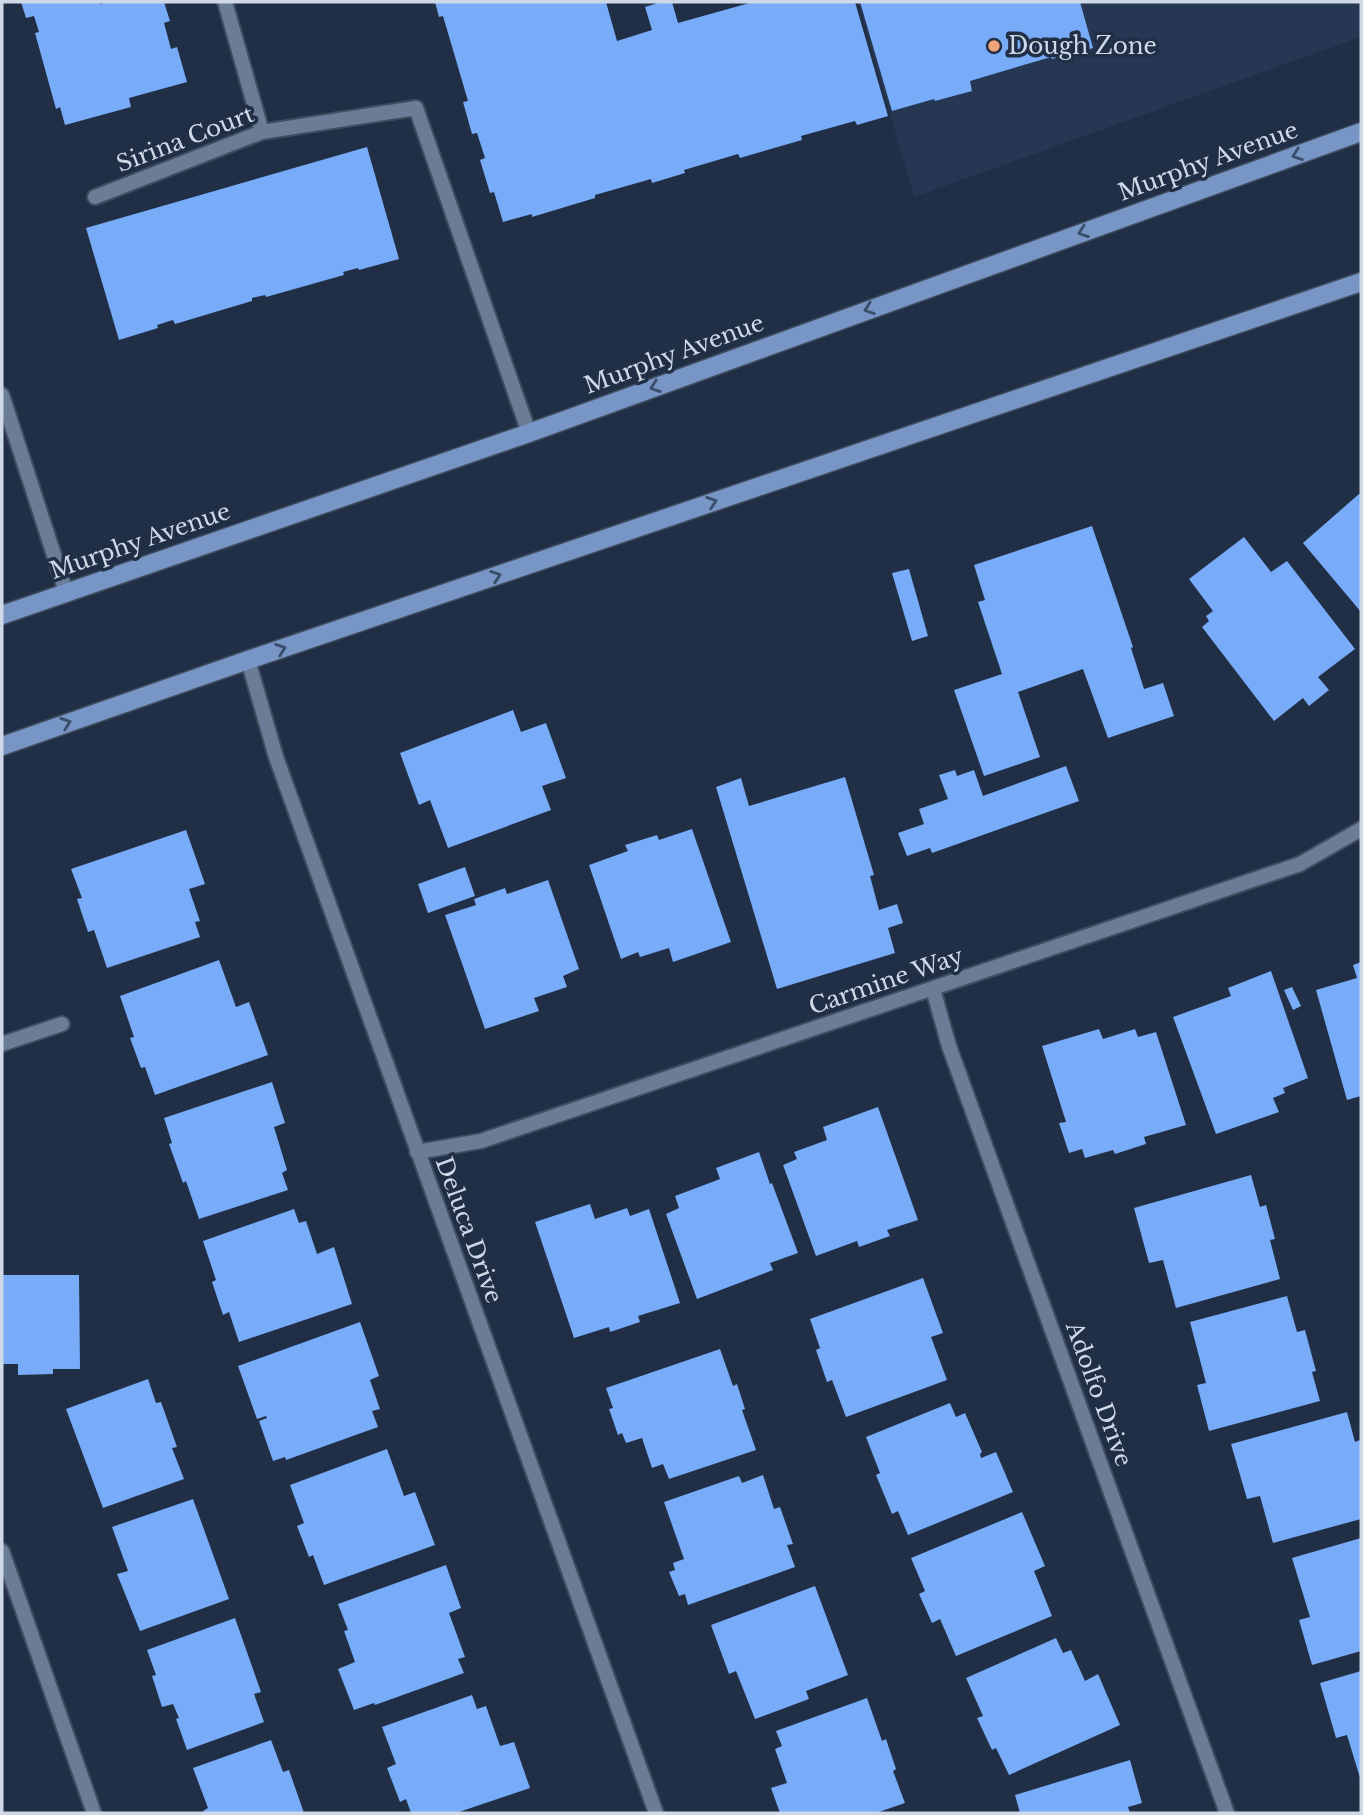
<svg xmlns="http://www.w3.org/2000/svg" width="1363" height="1815" font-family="'Libre Baskerville',serif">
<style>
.built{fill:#253753}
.building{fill:#78abf8}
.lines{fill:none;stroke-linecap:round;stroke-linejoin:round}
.service-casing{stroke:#404c60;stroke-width:18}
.minor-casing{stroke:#404c60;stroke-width:18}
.primary-casing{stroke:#404c60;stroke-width:21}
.service{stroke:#6a7c96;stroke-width:14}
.minor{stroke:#6a7c96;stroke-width:14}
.primary{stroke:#7796c5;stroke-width:18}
.oneway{stroke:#3a4e6b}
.poi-dot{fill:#f0a279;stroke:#202f45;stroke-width:2.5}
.labels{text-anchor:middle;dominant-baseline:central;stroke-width:7;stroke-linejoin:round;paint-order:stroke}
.poi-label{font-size:23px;fill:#cfd8e7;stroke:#202f45;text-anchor:start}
.street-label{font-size:23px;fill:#cfd8e7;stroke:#202f45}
</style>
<rect width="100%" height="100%" fill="#202f45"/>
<path class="built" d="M858,2h503v35l-447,160z"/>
<g class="building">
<path d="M21,2h78l1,2 8,-2h56l6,19 -6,2 7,26 6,-2 10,35 -58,16 2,9 -66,18 -5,-18 -4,2 -21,-76 4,-1 -5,-16 -8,2z"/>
<path d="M435,2h171l11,39 35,-11 -7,-23 16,-5h11l6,21 75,-21h102l33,114 -31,9 -2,-4 -54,15 1,4 -62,18 -2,-4 -54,16 1,3 -33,10 -1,-4 -56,16v3l-63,19v-3l-29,8 -9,-30 -4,1 -10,-33 5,-2 -8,-25 -5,1 -9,-32 5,-1 -25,-85 -4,1z"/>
<path d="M860,2h220l13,46 -41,11 -1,-2 -81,24 2,10 -37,10 -1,-2 -42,12z"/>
<path d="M367,147l32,112 -40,11 -1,-2 -15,4 1,3 -78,22 -1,-2 -13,3v3l-77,23 -2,-4 -16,5 1,3 -39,12 -33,-112z"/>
<path d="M1359,494l2,2v116l-58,-69z"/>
<path d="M1092,526l41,121 -2,1 13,41 19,-6 11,33 -66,22 -25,-69 -65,23 22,65 -56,19 -30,-86 48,-16 -24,-72 7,-2 -11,-35z"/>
<path d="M1244,537l27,35 16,-11 68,88 -37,28 11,13 -20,16 -6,-8 -29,23 -72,-94 7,-6 -3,-5 7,-5 -24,-32z"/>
<path d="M909,569l19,67 -16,5 -20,-68z"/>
<path d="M513,710l8,22 25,-9 20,55 -24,8 9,24 -103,38 -18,-48 -11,5 -19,-52z"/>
<path d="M1066,766l13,35 -147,52 -2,-5 -23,8 -9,-23 26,-9 -5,-15 29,-10 -9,-24 16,-5 2,6 17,-6 9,26z"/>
<path d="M845,777l29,98 -4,1 9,34 18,-6 6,19 -15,5 7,25 -118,36 -61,-202 25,-9 8,28z"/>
<path d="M692,829l39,113 -58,20 -4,-14 -29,9 -2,-5 -17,7 -32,-94 39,-14 -3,-6 32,-10 2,5z"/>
<path d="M186,830l19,54 -16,5 11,32 -5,1 5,15 -93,31 -13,-38 -6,2 -11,-33 5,-1 -11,-29z"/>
<path d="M465,867l10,29 -47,17 -10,-29z"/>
<path d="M548,880l31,89 -16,7 4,11 -33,11 5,13 -54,18 -40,-114 31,-10 -2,-6 31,-11 2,6z"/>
<path d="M219,960l17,47 13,-5 19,53 -113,40 -10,-28 -4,1 -11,-30 4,-1 -14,-41z"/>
<path d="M1361,962v134l-14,4 -31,-110 41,-12 -4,-13z"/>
<path d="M1271,971l37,107 -25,10 2,5 -12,5 6,14 -63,22 -43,-117 58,-21 -3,-8z"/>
<path d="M1292,987l9,19 -8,4 -9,-20z"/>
<path d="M1099,1029l4,10 32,-10 3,8 18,-5 30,93 -42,12 2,7 -31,10 -2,-4 -28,8 -3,-9 -13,4 -10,-30 7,-1 -24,-76z"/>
<path d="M272,1082l13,41 -11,4 13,43 -5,3 6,17 -89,29 -13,-38 -3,2 -14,-39 3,-1 -8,-25z"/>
<path d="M878,1107l40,113 -31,10 3,6 -31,11 -2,-6 -41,15 -33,-91 14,-6 -3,-7 33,-12 -4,-13z"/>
<path d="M759,1152l11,32 2,-1 26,70 -28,10 3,7 -76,29 -31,-85 13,-6 -4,-12 45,-17 -4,-11z"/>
<path d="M1251,1175l9,32 6,-2 9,34 -5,1 10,39 -104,29 -13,-48 -14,3 -15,-55z"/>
<path d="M590,1204l5,15 32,-11 3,8 19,-7 31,94 -42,13 2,6 -30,10 -1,-5 -35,11 -39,-116z"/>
<path d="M294,1209l5,14 7,-2 11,33 17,-7 18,57 -113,38 -10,-30 -6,3 -11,-33 4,-2 -13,-39z"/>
<path d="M2,1275h77l1,94h-27v5l-35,1v-11h-16z"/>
<path d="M923,1278l20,55 -12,4 16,43 -101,37 -14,-37 -5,2 -11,-32 4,-2 -10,-29z"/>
<path d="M1287,1296l10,36 8,-2 11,41 -4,1 8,29 -111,30 -12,-46 9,-2 -16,-61z"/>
<path d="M360,1322l19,54 -9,4 10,29 -8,2 6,16 -92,33 -1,-3 -12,4 -14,-40 8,-3 -1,-2 -9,3 -19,-53z"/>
<path d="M720,1349l13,37 4,-2 8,25 -3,1 14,40 -87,29 -6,-15 -11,4 -10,-30 -16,5 -4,-10 -4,2 -9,-26 4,-1 -7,-20z"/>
<path d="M148,1379l8,24 5,-1 16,45 -5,1 12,31 -81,29 -37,-99z"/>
<path d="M950,1403l6,14 9,-4 17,39 -2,2 1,4 15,-6 17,40 -105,43 -10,-24 -6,3 -16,-39 4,-2 -14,-36z"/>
<path d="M1347,1412l8,30 5,-2 1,4v75l-88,24 -13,-47 -13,3 -16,-55z"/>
<path d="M387,1449l17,47 11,-4 20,53 -111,40 -11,-30 -4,2 -12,-31 7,-3 -14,-38z"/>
<path d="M763,1475l11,34 6,-2 13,37 -6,1 8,22 -107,38 -3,-11 -6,2 -10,-24 6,-2 -2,-7 11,-4 -20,-57 75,-26 3,7z"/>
<path d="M193,1499l36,100 -89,32 -23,-57 11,-3 -16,-44z"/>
<path d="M1022,1512l23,54 -11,5 18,45 -96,40 -16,-37 -8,4 -13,-29 6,-3 -14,-33z"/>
<path d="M1361,1538v113l-49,14 -13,-45 11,-3 -18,-59z"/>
<path d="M446,1565l15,43 -12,5 16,44 -7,2 6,14 -89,32 -1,-2 -20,7 -16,-41 17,-7 -11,-31 4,-1 -10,-26z"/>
<path d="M815,1586l33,89 -42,16 3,8 -54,20 -19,-48 -7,3 -18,-49z"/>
<path d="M235,1618l26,74 -7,2 10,28 -77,28 -11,-31 3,-1 -6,-14 -11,3 -10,-31 4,-1 -9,-25z"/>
<path d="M1056,1638l7,15 8,-3 14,31 13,-7 22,51 -111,50 -13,-27 -4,2 -15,-32 6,-2 -17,-38z"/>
<path d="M1361,1671v110l-14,-46 -11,3 -16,-55z"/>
<path d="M472,1695l5,14 9,-3 14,40 14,-4 16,46 -74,25h-45l-5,-14 -6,3 -13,-34 9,-4 -14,-37z"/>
<path d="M867,1698l15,43 4,-2 10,30 -3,2 12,32 -29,10h-96l-9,-25 16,-5 -12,-34 7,-3 -6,-15z"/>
<path d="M271,1740l12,32 6,-2 15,43h-100l-1,-2 5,-3 -15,-40z"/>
<path d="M1130,1760l12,43 -14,4 2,6h-110l-5,-18z"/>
</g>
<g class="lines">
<defs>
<g id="service">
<path d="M416,108l113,325"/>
<path d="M2,395l64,197"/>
<path d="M2,1044l60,-20"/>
</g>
<g id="minor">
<path d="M225,2l37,130"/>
<path d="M95,197l167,-65 154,-24"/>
<path d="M248,660l28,97 380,1056"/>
<path d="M933,989l16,57 278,767"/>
<path d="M417,1152l64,-11 819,-277 61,-35"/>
<path d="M2,1551l92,262"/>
</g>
<g id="primary">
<path d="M2,615l527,-182 832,-301"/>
<path d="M2,746l246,-86 1113,-378"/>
</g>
</defs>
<use href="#service" class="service-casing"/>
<use href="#minor" class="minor-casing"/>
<use href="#primary" class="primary-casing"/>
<use href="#service" class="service"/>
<use href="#minor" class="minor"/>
<use href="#primary" class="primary"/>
</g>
<defs><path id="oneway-chevron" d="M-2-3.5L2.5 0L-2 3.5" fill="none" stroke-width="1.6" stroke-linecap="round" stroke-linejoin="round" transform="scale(1.75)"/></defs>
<g class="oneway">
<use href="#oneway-chevron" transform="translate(1297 155) rotate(160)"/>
<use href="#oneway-chevron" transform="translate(1083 232) rotate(160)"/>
<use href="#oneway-chevron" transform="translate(869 309) rotate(160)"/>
<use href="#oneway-chevron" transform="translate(655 387) rotate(160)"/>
<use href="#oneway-chevron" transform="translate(712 502) rotate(-19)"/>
<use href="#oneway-chevron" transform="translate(496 576) rotate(-19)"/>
<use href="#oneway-chevron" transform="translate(281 649) rotate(-19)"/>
<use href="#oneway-chevron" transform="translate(66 723) rotate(-19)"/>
</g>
<circle class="poi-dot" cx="994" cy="46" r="7"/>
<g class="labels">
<g class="poi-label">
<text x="1008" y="46">Dough Zone</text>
</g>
<g class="street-label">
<text transform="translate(185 139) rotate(-21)">Sirina Court</text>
<text transform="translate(1208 161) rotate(-20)">Murphy Avenue</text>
<text transform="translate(674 354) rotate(-20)">Murphy Avenue</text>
<text transform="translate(140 541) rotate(-19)">Murphy Avenue</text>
<text transform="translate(886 981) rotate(-19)">Carmine Way</text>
<text transform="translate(469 1230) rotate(70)">Deluca Drive</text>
<text transform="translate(1099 1394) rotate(70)">Adolfo Drive</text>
</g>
</g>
<rect width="1363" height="1815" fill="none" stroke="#cfd8e7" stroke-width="7"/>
</svg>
